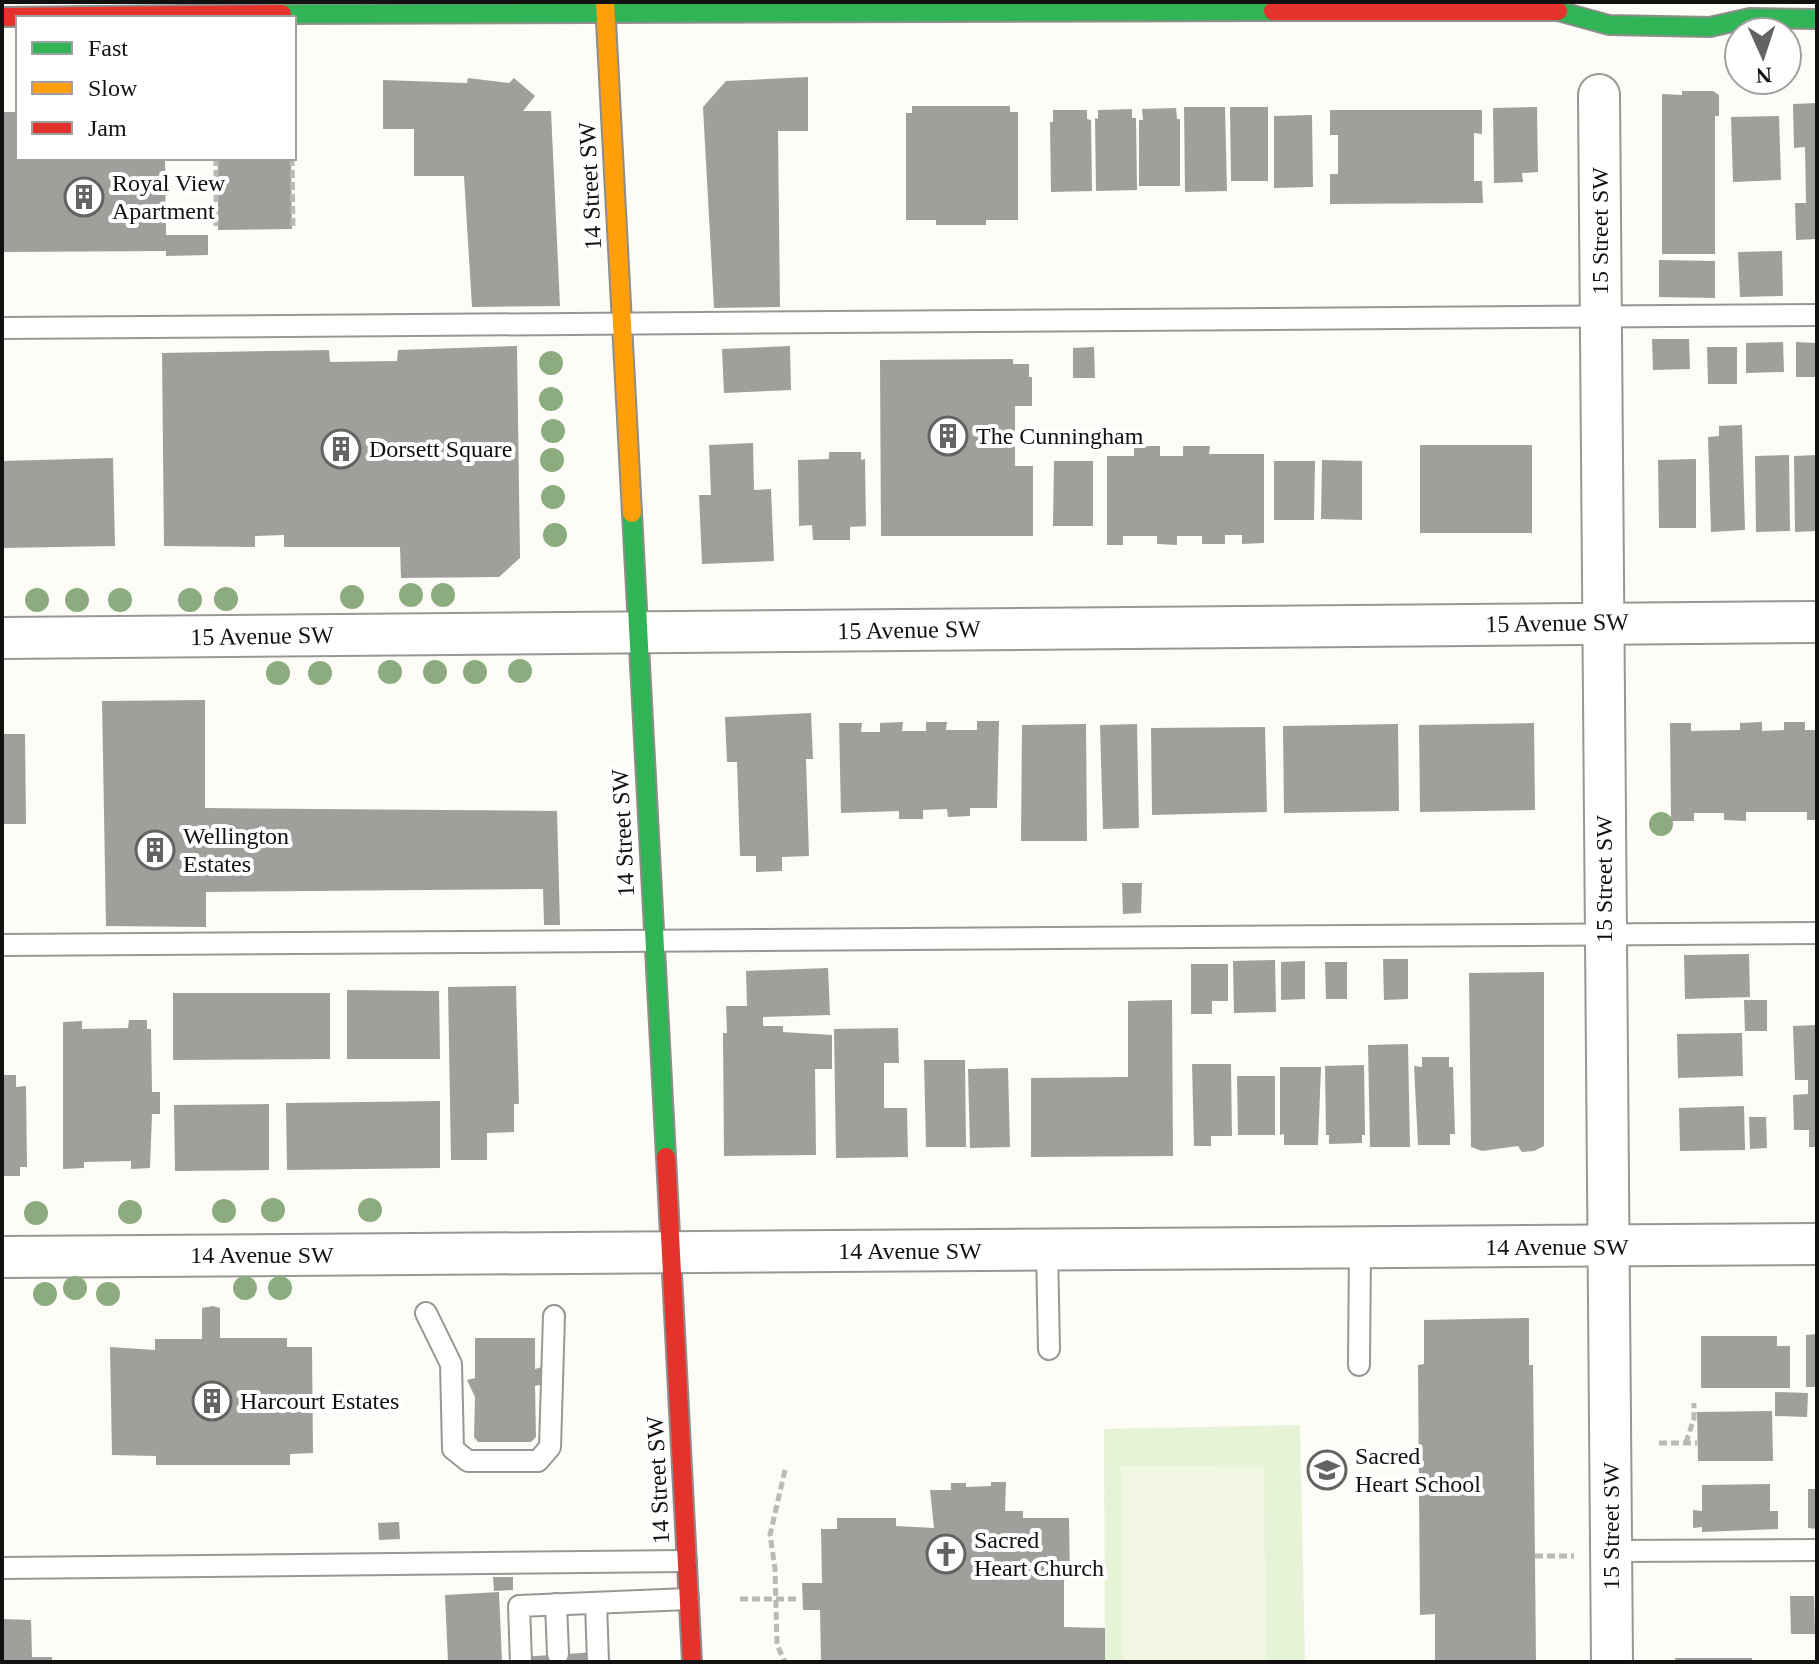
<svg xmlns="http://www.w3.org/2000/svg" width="1819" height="1664" font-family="'Times New Roman',serif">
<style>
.green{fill:#e7f3d7}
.pitch{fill:#f0f6e1}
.building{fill:#a19f9c}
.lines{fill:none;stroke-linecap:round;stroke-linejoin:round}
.lane-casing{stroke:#979795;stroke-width:24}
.street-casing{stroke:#979795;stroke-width:44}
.fast-casing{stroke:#8e8d8b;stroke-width:22}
.slow-casing{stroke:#8e8d8b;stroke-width:22}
.jam-casing{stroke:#8e8d8b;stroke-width:22}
.path{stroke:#b9b9b8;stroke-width:5;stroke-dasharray:8 4;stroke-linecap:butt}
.lane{stroke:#fffffe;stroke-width:20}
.street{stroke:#fffffe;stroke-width:40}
.fast{stroke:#30b455;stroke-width:18}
.slow{stroke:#ff9f0a;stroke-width:18}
.jam{stroke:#e5322d;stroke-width:18}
.tree{fill:#8cac80}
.labels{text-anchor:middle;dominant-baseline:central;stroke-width:8;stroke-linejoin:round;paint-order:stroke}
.poi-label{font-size:24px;fill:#111;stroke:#fff;text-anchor:start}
.street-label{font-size:24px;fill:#111;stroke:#fff}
</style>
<rect width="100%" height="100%" fill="#fdfcf7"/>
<path class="green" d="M1300,1425l5,237h-200l-1,-233z"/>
<path class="pitch" d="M1264,1465l2,197h-143l-2,-196z"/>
<g class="building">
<path d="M808,77v54h-30l2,176 -66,1 -11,-201 23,-26z"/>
<path d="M468,78l41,5 5,-5 21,18 -12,15h28l9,195 -88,1 -8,-131h-50v-47h-31v-49l84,3z"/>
<path d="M1682,91h31l6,4v21h-4v138h-53v-160l20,1z"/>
<path d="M1817,103v136l-21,1 -1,-37h11l-1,-56 -11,1 -1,-44z"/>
<path d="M912,106h98v6h8v108h-32v5h-50v-5h-30v-107h6z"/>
<path d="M1184,107h41l2,84 -42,1z"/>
<path d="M1230,107h38v74h-37z"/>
<path d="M1537,107l1,65 -16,1 1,9 -29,1 -1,-75z"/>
<path d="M1176,108l1,11h3v67h-41v-66h4l-1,-11z"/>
<path d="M1132,109v9h4l1,72 -41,1 -1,-73 3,1v-9z"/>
<path d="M1053,110h34v9l4,1 1,71 -41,1 -1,-70h3z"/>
<path d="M1330,110h152v24l-8,-1v48h8l1,22 -153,1v-30h8v-39h-8z"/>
<path d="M2,112h16v46h147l1,77h42v20l-42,1v-5l-164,1z"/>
<path d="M1312,115l1,72 -39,1v-72z"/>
<path d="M1779,116l2,64 -48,2 -2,-65z"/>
<path d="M218,158h73l1,71 -74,1z"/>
<path d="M1782,251l1,45 -43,1 -2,-45z"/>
<path d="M1659,260l56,1v37l-56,-1z"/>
<path d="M1652,339h37l1,30 -37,1z"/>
<path d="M1783,342l1,30 -38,1v-30z"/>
<path d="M1796,342l21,1v34h-21z"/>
<path d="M517,346l3,212 -21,19 -98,1 -1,-31h-116v-12l-29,1v11l-91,-1 -2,-193 167,-3 1,12 67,-1 1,-11z"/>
<path d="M790,346l1,44 -67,3 -2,-44z"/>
<path d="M1094,347l1,31h-22v-30z"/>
<path d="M1707,347h30v37h-29z"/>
<path d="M1013,359v5h16v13h3v29h-17v60h18v70h-152l-1,-176z"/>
<path d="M1742,425l3,105 -34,2 -3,-95 11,-1v-10z"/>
<path d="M753,443l1,47 17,-1 3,72 -72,3 -3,-69h12l-2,-50z"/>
<rect x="1420" y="445" width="112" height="88"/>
<path d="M1134,446h26v10h23v-10h27l-1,8h55v89l-22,1v-9h-17v9h-23v-8h-25v9l-20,-1v-8h-34v9h-16v-89h27z"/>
<path d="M829,452h32v8l4,-1 1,67 -16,1v13h-37l-1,-15 -13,1 -1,-66 31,-1z"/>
<path d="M1789,455l1,76 -34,1 -1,-76z"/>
<path d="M1817,455v76l-22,1 -1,-76z"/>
<path d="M113,458l2,88 -113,2v-87z"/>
<path d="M1696,459v69h-37l-1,-68z"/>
<path d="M1322,460l40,1v59l-41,-1z"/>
<path d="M1054,461h39v65h-40z"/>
<path d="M1274,461h41l-1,59h-40z"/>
<path d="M205,700v108l352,3 3,114h-16l-1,-36 -337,3v35l-100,-1 -4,-225z"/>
<path d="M811,713l2,46h-7l3,97 -27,1v14l-26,1v-16h-16l-3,-94h-10l-2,-45z"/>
<path d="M977,721h22l-2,87h-27v8l-22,1 -1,-8 -24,1v9h-24v-8l-58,2 -2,-90h23l-1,9h19v-9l23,-1 -1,9h24v-9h21l-1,8h31z"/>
<path d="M1762,722v9l22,-1v-8h21v8h12v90h-10v-8h-61v9l-22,-1v-7h-30v8h-23l-1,-98h21v8l49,-1v-7z"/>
<path d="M1534,723l1,87 -115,2 -1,-87z"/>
<path d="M1086,724l1,117h-66l1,-116z"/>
<path d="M1137,724l2,104 -36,1 -3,-104z"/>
<path d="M1398,724l1,87 -115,2 -1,-87z"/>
<path d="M1265,727l2,85 -115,3 -1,-87z"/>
<path d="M2,734h23l1,90h-24z"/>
<path d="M1122,883h20l-1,30 -18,1z"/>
<path d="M1749,954l1,43 -65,2 -1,-44z"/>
<path d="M1383,959h25v40l-24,1z"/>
<path d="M1275,960l1,52 -42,1 -1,-52z"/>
<path d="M1305,961v38l-24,1v-38z"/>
<path d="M1325,962h22v37h-21z"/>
<path d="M1191,964h37v37h-16v13h-21z"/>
<path d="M828,968l2,47 -67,2v9h20v6l49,3v34h-17l1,86 -92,1 -1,-123h4l-1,-27h21l-1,-35z"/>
<path d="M1544,972v174l-10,5 -12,1 -4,-6 -36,5 -11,-4 -2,-174z"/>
<path d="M516,986l3,118h-5v28l-27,1v27h-36l-3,-173z"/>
<path d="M347,990l92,1 1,68h-93z"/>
<path d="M173,993h157v66l-157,1z"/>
<path d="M1172,1000l1,156 -142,1v-79l97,-1v-76z"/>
<path d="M1744,1000h23v31h-22z"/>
<path d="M129,1020h18v9h4l1,63h8v22h-8l-2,54 -19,1v-8l-47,1v6l-21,1v-147l19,-1v8l46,-1z"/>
<path d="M1817,1025v122h-8v-17h-15l-1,-35 15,-1v-14h-13l-2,-54z"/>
<path d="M898,1028l1,35h-15v45h23l1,49 -72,1 -2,-129z"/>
<path d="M1742,1033l1,43 -65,2 -1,-44z"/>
<path d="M1408,1044l2,103h-40l-2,-102z"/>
<path d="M1422,1057h27v10h4l2,67h-5v11h-32l-4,-79 8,1z"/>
<path d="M924,1060h41l1,87h-40z"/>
<path d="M1192,1064h39l1,72h-21v10h-17z"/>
<path d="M1364,1065l1,70h-3v8l-33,1v-9h-3l-1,-69z"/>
<path d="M1280,1067h41l-3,78h-34v-11l-4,1z"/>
<path d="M1008,1068l2,79 -40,1 -2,-79z"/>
<path d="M2,1075h14v12l10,-1 1,81h-7v9h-18z"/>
<path d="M1237,1076h38v59h-37z"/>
<path d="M440,1101v67l-153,2 -1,-67z"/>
<path d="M269,1104v66l-94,1 -1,-66z"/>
<path d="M1744,1106l1,44 -65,1 -1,-43z"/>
<path d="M1749,1117h17l1,31 -17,1z"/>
<path d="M213,1306l7,2v30h67v9h25l1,106 -23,1v11h-134v-9l-44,-1 -2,-108 45,3v-11h47v-31z"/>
<path d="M1529,1318v47h4l3,297h-101v-48l-15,1 -2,-250 6,-1v-44z"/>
<path d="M1817,1334v53h-11v-52z"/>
<path d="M1701,1336h76v10h13v42h-89z"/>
<path d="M475,1338h60v31l7,-2 1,17 -8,2 1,51 -5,5h-53l-4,-5 1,-40 -8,-17 8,-2z"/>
<path d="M1775,1392l33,1 -1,24 -32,-1z"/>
<path d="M1772,1411l1,50h-75l-1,-49z"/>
<path d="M991,1482h15l-1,29h18v7h46l1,62h-6v47l41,1v34h-284l-1,-52h-17l-1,-27h20l-1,-54h16v-11h59v8l38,2 -4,-38h21v-7h15v4l25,-1z"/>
<path d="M1770,1484v27h8v18l-76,3v-5l-9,1v-18l9,1v-26z"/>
<path d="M1808,1489h9v40l-9,-1z"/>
<path d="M399,1522l1,17 -21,1 -1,-17z"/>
<path d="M493,1577h20v13l-19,1z"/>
<path d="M499,1592l3,70h-54l-3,-67z"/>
<path d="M1790,1596h24l1,38h-24z"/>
<path d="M2,1619l29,1 1,37h20v5h-50z"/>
<path d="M596,1652l1,10h-75l-1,-5z"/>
<rect x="1675" y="1658" width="77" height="4"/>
</g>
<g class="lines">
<defs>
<g id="lane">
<path d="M2,328l1815,-13"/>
<path d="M2,945l1815,-12"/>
<path d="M1047,1250l2,99"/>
<path d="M426,1313l25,51 2,85 15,12h70l12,-14 4,-131"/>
<path d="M1359,1365l1,-116"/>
<path d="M1611,1551l206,-1"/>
<path d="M2,1568l684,-7"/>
<path d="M596,1603l2,59"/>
<path d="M556,1604l2,50"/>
<path d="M521,1662l-2,-56 169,-7"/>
</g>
<g id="street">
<path d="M1599,95l13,1567"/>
<path d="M2,638l1815,-16"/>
<path d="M2,1257l1815,-13"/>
</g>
<g id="fast">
<path d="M1558,11l51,14 101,2 40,-9 67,1"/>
<path d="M282,14l991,-3"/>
<path d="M632,513l34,644"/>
</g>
<path id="slow" d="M605,2l27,511"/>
<g id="jam">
<path d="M1273,11h285"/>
<path d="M2,17l280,-3"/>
<path d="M666,1157l26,505"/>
</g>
</defs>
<use href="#lane" class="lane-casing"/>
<use href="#street" class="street-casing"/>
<use href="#fast" class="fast-casing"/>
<use href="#slow" class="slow-casing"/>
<use href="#jam" class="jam-casing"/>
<g class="path">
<path d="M216,158v71"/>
<path d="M292,158l1,72"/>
<path d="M1659,1443h38"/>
<path d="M1686,1443l8,-25v-15"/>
<path d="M785,1470l-15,65 5,33 2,77 8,17"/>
<path d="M1535,1556h39"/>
<path d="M740,1599h57"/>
</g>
<use href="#lane" class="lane"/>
<use href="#street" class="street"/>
<use href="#fast" class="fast"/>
<use href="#slow" class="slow"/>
<use href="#jam" class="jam"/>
</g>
<g class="tree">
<circle cx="551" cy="363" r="12"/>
<circle cx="551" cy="399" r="12"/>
<circle cx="553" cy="431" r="12"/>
<circle cx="552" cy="460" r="12"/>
<circle cx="553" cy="497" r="12"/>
<circle cx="555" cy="535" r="12"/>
<circle cx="411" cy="595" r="12"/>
<circle cx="443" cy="595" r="12"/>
<circle cx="352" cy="597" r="12"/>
<circle cx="226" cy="599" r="12"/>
<circle cx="37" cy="600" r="12"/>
<circle cx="77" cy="600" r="12"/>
<circle cx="120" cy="600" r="12"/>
<circle cx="190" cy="600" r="12"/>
<circle cx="520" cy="671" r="12"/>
<circle cx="390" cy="672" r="12"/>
<circle cx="435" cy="672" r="12"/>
<circle cx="475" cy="672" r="12"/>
<circle cx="278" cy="673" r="12"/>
<circle cx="320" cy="673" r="12"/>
<circle cx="1661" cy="824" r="12"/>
<circle cx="273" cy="1210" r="12"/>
<circle cx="370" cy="1210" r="12"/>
<circle cx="224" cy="1211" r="12"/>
<circle cx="130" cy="1212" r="12"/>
<circle cx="36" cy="1213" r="12"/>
<circle cx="75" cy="1288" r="12"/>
<circle cx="245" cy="1288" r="12"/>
<circle cx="280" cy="1288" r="12"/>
<circle cx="45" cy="1294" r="12"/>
<circle cx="108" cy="1294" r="12"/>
</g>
<defs>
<symbol id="building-ring" viewBox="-11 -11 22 22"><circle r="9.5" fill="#fff" stroke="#646362" stroke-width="1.5"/><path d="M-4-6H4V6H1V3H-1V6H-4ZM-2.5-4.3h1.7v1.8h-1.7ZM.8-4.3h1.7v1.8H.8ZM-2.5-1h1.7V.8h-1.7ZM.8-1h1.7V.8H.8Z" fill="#646362"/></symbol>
<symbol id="school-ring" viewBox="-11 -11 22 22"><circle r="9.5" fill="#fff" stroke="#646362" stroke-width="1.5"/><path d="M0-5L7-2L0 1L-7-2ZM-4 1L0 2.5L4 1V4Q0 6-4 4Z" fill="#646362"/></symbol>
<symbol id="church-ring" viewBox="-11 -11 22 22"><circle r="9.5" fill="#fff" stroke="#646362" stroke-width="1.5"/><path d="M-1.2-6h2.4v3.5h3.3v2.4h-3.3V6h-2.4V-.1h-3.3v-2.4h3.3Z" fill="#646362"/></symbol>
</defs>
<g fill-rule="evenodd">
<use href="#building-ring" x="62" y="175" width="44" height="44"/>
<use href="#building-ring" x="926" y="414" width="44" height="44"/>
<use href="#building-ring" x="319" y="427" width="44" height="44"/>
<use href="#building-ring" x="133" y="828" width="44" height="44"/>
<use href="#building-ring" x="190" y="1379" width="44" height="44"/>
<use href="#school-ring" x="1305" y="1448" width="44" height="44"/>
<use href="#church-ring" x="924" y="1532" width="44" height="44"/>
</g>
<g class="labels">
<g class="poi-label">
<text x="112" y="183">Royal View<tspan x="112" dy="28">Apartment</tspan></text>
<text x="976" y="436">The Cunningham</text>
<text x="369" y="449">Dorsett Square</text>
<text x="183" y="836">Wellington<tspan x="183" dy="28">Estates</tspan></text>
<text x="240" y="1401">Harcourt Estates</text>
<text x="1355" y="1456">Sacred<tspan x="1355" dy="28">Heart School</tspan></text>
<text x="974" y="1540">Sacred<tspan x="974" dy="28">Heart Church</tspan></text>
</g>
<g class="street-label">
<text transform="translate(590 186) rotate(-93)">14 Street SW</text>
<text transform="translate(1600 231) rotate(-90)">15 Street SW</text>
<text transform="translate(1557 623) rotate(-1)">15 Avenue SW</text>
<text transform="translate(909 630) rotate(-1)">15 Avenue SW</text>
<text transform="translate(262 636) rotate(-1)">15 Avenue SW</text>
<text transform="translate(623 833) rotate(-93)">14 Street SW</text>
<text transform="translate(1604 879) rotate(-90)">15 Street SW</text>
<text x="1557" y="1247">14 Avenue SW</text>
<text x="910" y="1251">14 Avenue SW</text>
<text x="262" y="1255">14 Avenue SW</text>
<text transform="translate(658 1480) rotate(-93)">14 Street SW</text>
<text transform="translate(1611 1526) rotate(-90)">15 Street SW</text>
</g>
</g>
<rect width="1819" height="1664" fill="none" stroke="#111111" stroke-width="8"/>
<rect x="16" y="16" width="280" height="144" fill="#ffffff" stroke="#a0a0a0" stroke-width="2"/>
<rect x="32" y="42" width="40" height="12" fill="#30b455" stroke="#a0a0a0" stroke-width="2"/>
<text x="88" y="56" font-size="24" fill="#111111">Fast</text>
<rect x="32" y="82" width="40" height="12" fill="#ff9f0a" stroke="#a0a0a0" stroke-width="2"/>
<text x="88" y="96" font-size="24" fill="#111111">Slow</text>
<rect x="32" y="122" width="40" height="12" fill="#e5322d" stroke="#a0a0a0" stroke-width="2"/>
<text x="88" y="136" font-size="24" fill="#111111">Jam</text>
<g transform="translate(1763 56) rotate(177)"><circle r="38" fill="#ffffff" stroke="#a0a0a0" stroke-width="2"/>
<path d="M0-6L14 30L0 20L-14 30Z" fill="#646362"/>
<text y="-12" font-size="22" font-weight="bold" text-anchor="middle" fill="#111111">N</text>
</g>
</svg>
